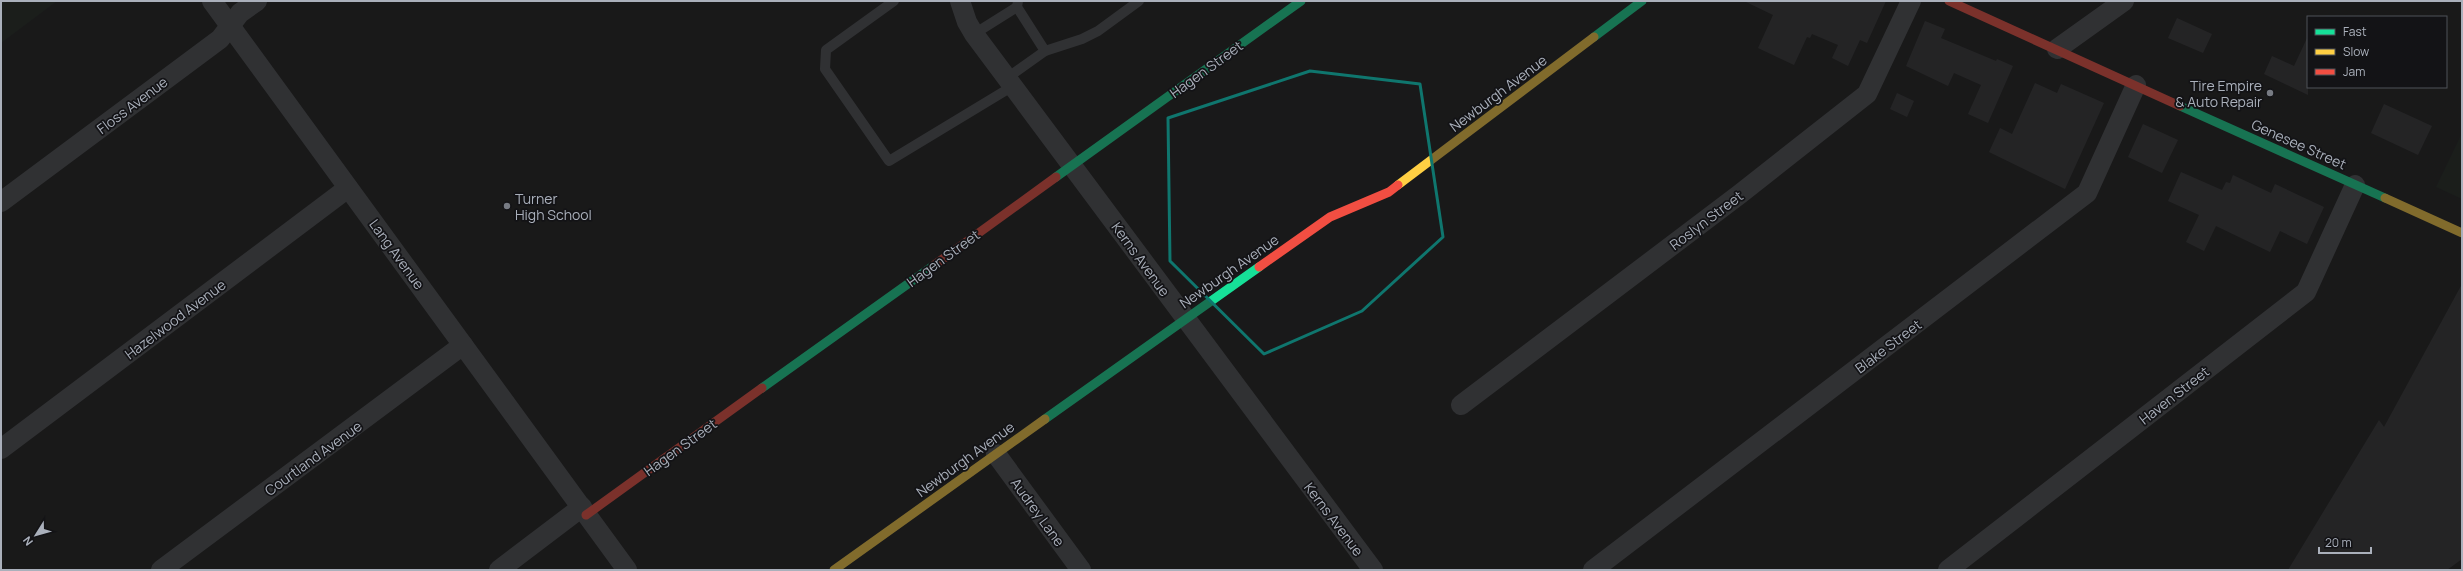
<svg xmlns="http://www.w3.org/2000/svg" width="2463" height="571" font-family="Manrope,sans-serif">
<style>
.green{fill:#1d241e}
.building{fill:#323234}
.lines{fill:none;stroke-linecap:round;stroke-linejoin:round}
.lane{stroke:#4d4f53;stroke-width:10}
.street{stroke:#4d4f53;stroke-width:20}
.fast{stroke:#16e098;stroke-width:9}
.slow{stroke:#ffcf43;stroke-width:9}
.jam{stroke:#f24e42;stroke-width:9}
.marked{fill:none;stroke:#0f766e;stroke-width:3;stroke-linejoin:round}
.poi-dot{fill:#777b83;stroke:#131316;stroke-width:1.5}
.labels{text-anchor:middle;dominant-baseline:central;stroke-width:3.5;stroke-linejoin:round;paint-order:stroke}
.street-label{font-size:14px;fill:#aab0bb;stroke:#131316}
.poi-label{font-size:14px;fill:#aab0bb;stroke:#131316;text-anchor:end}
</style>
<rect width="100%" height="100%" fill="#19191a"/>
<g class="green">
<path d="M1,1h56l-56,42z"/>
<path d="M2462,133v66l-26,-12z"/>
</g>
<g class="building">
<path d="M1744,1h142l-19,42 -7,-3 -12,26 -16,-8 6,-13 -26,-11 -2,4 -3,-1 -13,28 -36,-17 15,-33z"/>
<path d="M2177,18l35,16 -9,19 -35,-15z"/>
<path d="M1925,21l20,8 -4,9 55,23 1,-2 16,7 -25,57 -20,-9 13,-29 -27,-12 -6,13 -42,-20z"/>
<path d="M2308,36v59l-44,-21 8,-18 22,10z"/>
<path d="M2035,83l22,10 4,-9 43,19 -39,86 -76,-37 11,-24 12,6z"/>
<path d="M1897,93l17,8 -7,16 -17,-8z"/>
<path d="M2384,104l48,22 -14,29 -47,-22z"/>
<path d="M2143,124l35,16 -16,33 -34,-16z"/>
<path d="M2181,172l41,18 4,-8 4,1 3,-8 38,18 4,-9 49,23 -17,37 -27,-13 -10,21 -54,-26 -12,25 -18,-9 13,-27 -31,-14z"/>
<path d="M2462,284v275l-15,11h-159l91,-150 5,7z"/>
</g>
<g class="lines">
<g class="lane">
<path d="M894,1l-68,49 -1,19 64,92 124,-75"/>
<path d="M1018,1l-1,6 28,44"/>
<path d="M974,34l43,-27"/>
<path d="M1007,78l38,-27 37,-12 16,-8 41,-30"/>
</g>
<g class="street">
<path d="M212,1l415,569"/>
<path d="M960,1l7,21 7,12 399,536"/>
<path d="M2057,49l67,-48"/>
<path d="M1,202l219,-163 20,-26 17,-12"/>
<path d="M1461,405l279,-211 127,-100 44,-93"/>
<path d="M1,449l347,-261"/>
<path d="M996,454l85,116"/>
<path d="M161,570l302,-225"/>
<path d="M499,570l83,-63"/>
<path d="M1593,570l494,-377 49,-108"/>
<path d="M1948,570l358,-278 49,-107"/>
</g>
<g class="fast">
<path d="M1594,37l48,-36"/>
<path d="M2180,106l205,92"/>
<path d="M1056,177l245,-176"/>
<path d="M762,388l171,-122"/>
<path d="M1045,419l214,-152"/>
</g>
<g class="slow">
<path d="M1398,185l196,-148"/>
<path d="M2385,198l77,35"/>
<path d="M834,570l211,-151"/>
</g>
<g class="jam">
<path d="M1949,1l231,105"/>
<path d="M933,266l123,-89"/>
<path d="M1259,267l71,-50 59,-25 9,-7"/>
<path d="M586,515l176,-127"/>
</g>
</g>
<path d="M0 0H2463V571H0ZM1310,71l110,13 23,153 -81,74 -98,43 -94,-93 -2,-143z" fill="#19191a" fill-opacity=".55" fill-rule="evenodd"/>
<path class="marked" d="M1310,71l110,13 23,153 -81,74 -98,43 -94,-93 -2,-143z"/>
<g class="poi-dot">
<circle cx="2270" cy="93" r="4"/>
<circle cx="507" cy="206" r="4"/>
</g>
<g class="labels">
<g class="street-label">
<text transform="translate(1206 69) rotate(-36)">Hagen Street</text>
<text transform="translate(1498 93) rotate(-37)">Newburgh Avenue</text>
<text transform="translate(132 105) rotate(-37)">Floss Avenue</text>
<text transform="translate(2299 144) rotate(24)">Genesee Street</text>
<text transform="translate(1706 220) rotate(-37)">Roslyn Street</text>
<text transform="translate(397 254) rotate(54)">Lang Avenue</text>
<text transform="translate(943 258) rotate(-36)">Hagen Street</text>
<text transform="translate(1141 259) rotate(54)">Kerns Avenue</text>
<text transform="translate(1229 271) rotate(-35)">Newburgh Avenue</text>
<text transform="translate(175 319) rotate(-37)">Hazelwood Avenue</text>
<text transform="translate(1888 346) rotate(-37)">Blake Street</text>
<text transform="translate(2174 395) rotate(-38)">Haven Street</text>
<text transform="translate(680 447) rotate(-36)">Hagen Street</text>
<text transform="translate(313 458) rotate(-36)">Courtland Avenue</text>
<text transform="translate(965 459) rotate(-36)">Newburgh Avenue</text>
<text transform="translate(1038 512) rotate(54)">Audrey Lane</text>
<text transform="translate(1334 519) rotate(53)">Kerns Avenue</text>
</g>
<g class="poi-label">
<text x="2262" y="85">Tire Empire<tspan x="2262" dy="16">&amp; Auto Repair</tspan></text>
<text x="515" y="198" text-anchor="start">Turner<tspan x="515" dy="16">High School</tspan></text>
</g>
</g>
<rect width="2463" height="571" fill="none" stroke="#aab0bb" stroke-width="4"/>
<rect x="2307" y="16" width="140" height="72" fill="#131316" stroke="#4f5258"/>
<rect x="2315" y="29" width="20" height="6" fill="#16e098" stroke="#4f5258"/>
<text x="2343" y="36" font-size="12" fill="#aab0bb">Fast</text>
<rect x="2315" y="49" width="20" height="6" fill="#ffcf43" stroke="#4f5258"/>
<text x="2343" y="56" font-size="12" fill="#aab0bb">Slow</text>
<rect x="2315" y="69" width="20" height="6" fill="#f24e42" stroke="#4f5258"/>
<text x="2343" y="76" font-size="12" fill="#aab0bb">Jam</text>
<g transform="translate(36 535) rotate(233)" stroke="#131316" stroke-width="3" paint-order="stroke">
<path d="M0-3L7 15L0 10L-7 15Z" fill="#aab0bb"/>
<text y="-6" font-size="11" font-weight="bold" text-anchor="middle" fill="#aab0bb">N</text>
</g>
<path d="M2319 547v6h52v-6" fill="none" stroke="#aab0bb" stroke-width="2"/>
<text x="2325" y="547" font-size="12" fill="#aab0bb" stroke="#131316" stroke-width="3" paint-order="stroke">20 m</text>
</svg>
